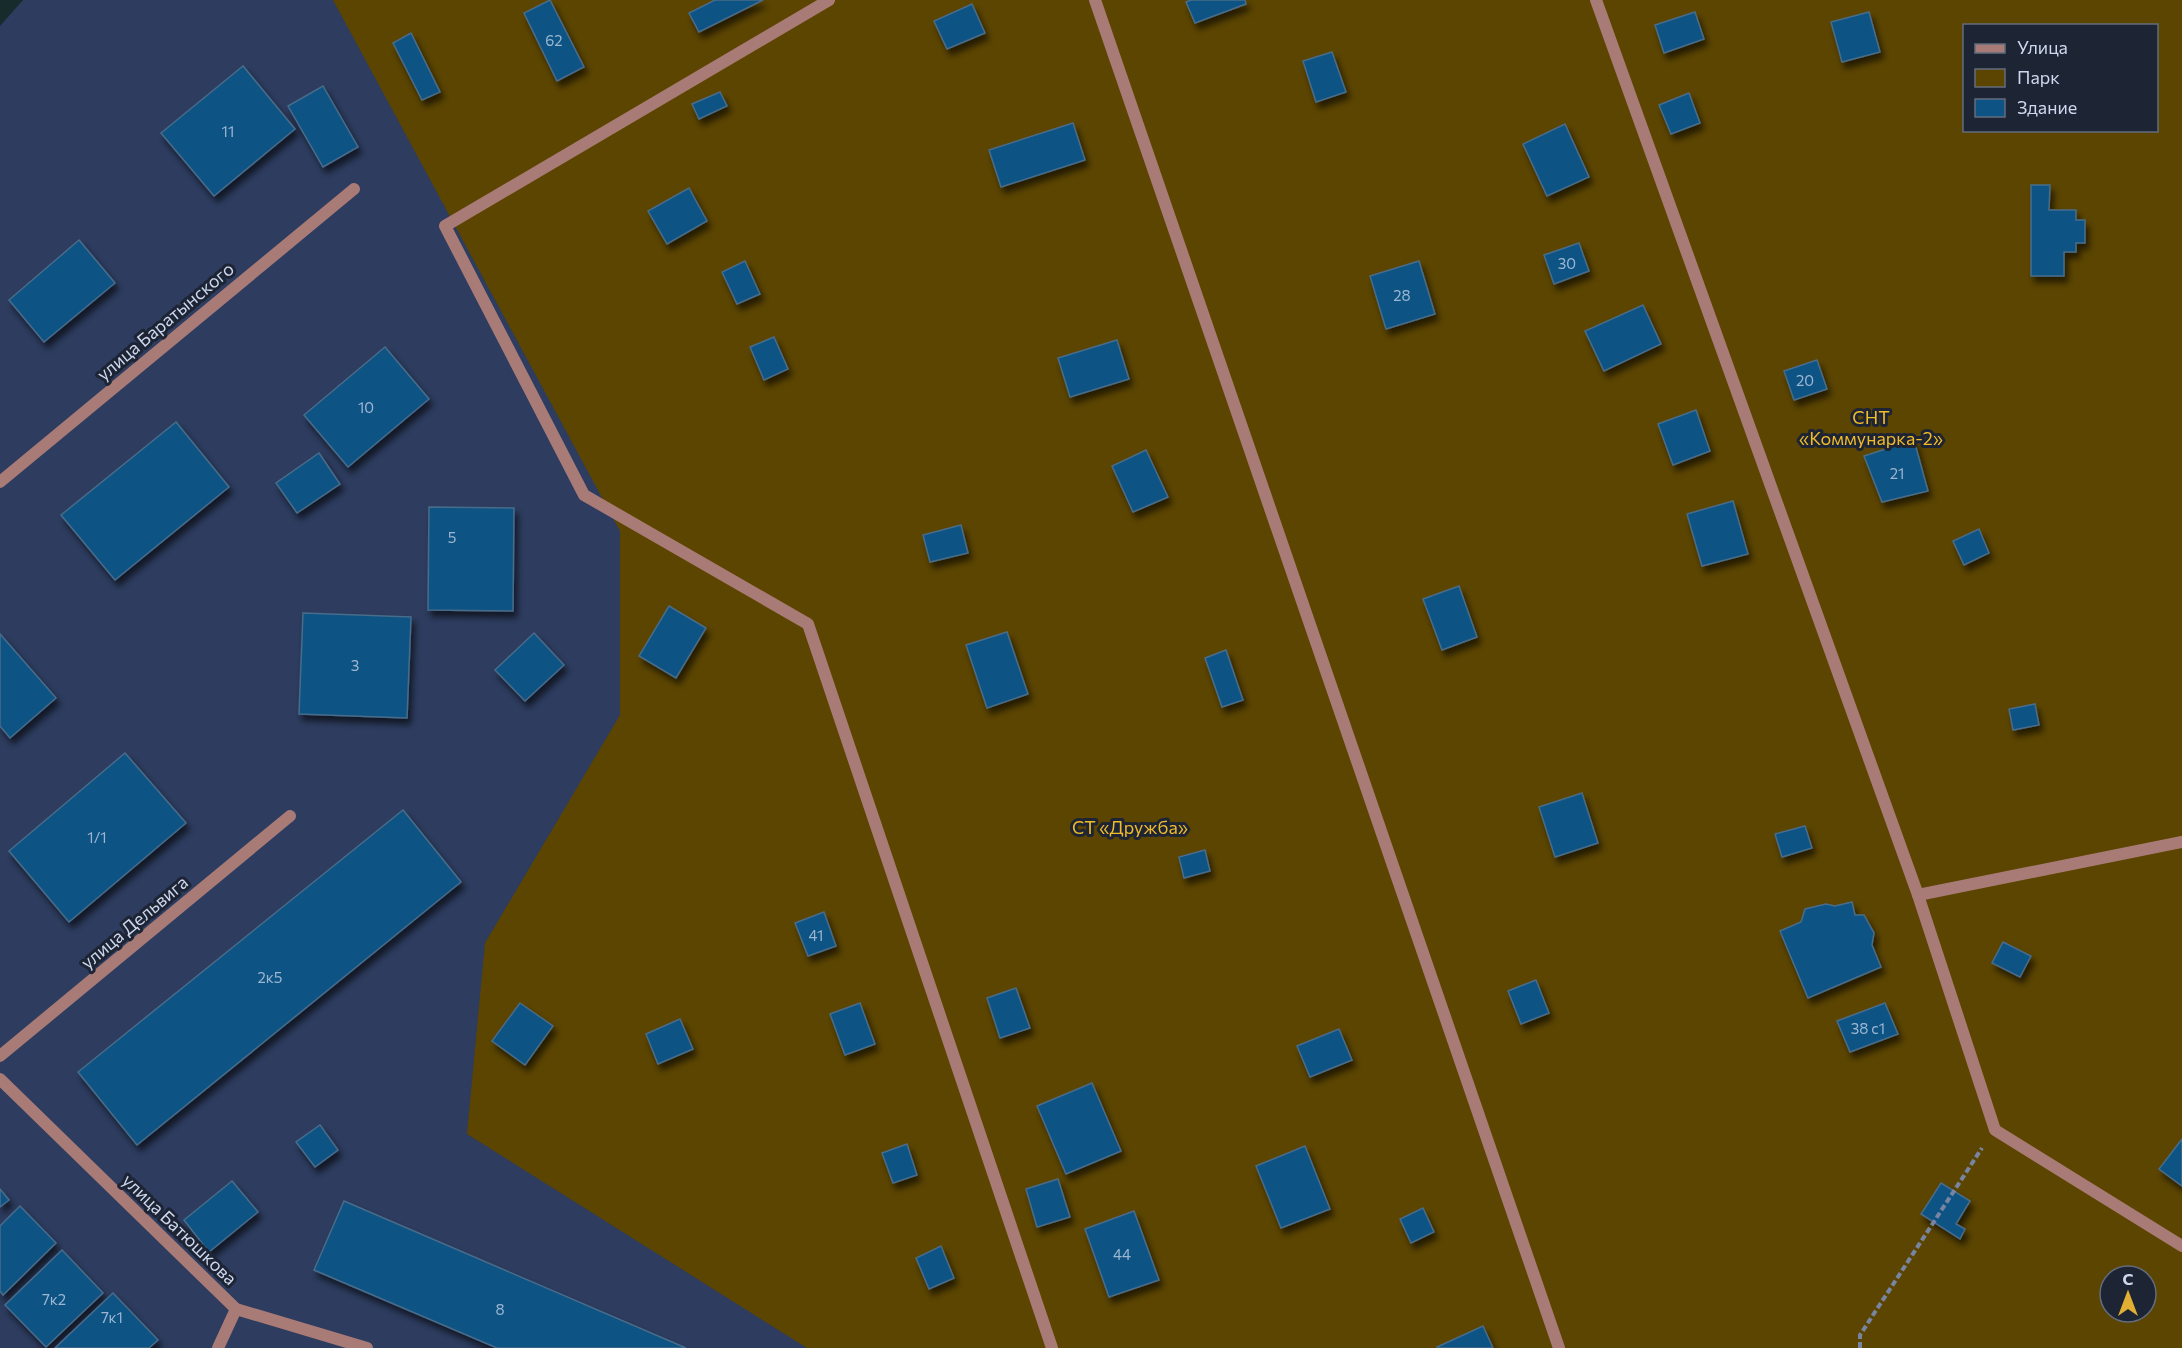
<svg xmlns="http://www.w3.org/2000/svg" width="2182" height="1348" font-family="Commissioner,sans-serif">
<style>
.green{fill:#5c4501;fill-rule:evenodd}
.water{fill:#172b2d}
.building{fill:#0d5383;stroke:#486c8b;stroke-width:1.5;filter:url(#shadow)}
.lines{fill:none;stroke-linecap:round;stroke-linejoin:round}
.path{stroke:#7885a2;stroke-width:4;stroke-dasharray:6 3;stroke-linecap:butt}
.service{stroke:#a97b76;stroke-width:12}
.minor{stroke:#a97b76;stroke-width:12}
.labels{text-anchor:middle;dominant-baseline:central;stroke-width:6;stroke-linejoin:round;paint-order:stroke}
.number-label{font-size:15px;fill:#9db6d2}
.street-label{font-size:18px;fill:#cdd7ed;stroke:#1d2434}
.park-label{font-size:18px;fill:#f1bb2a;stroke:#1d2434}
</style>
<defs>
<filter id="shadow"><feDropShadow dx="3.5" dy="6" stdDeviation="3" flood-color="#0009"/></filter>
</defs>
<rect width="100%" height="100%" fill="#2d3c5f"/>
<path class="green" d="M333,0h1849v1348h-1375l-340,-214 18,-191 135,-228v-184zM1964,26h192v104h-192zM2110,1276h36v36h-36z"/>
<path class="water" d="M0,0h23l-23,26z"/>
<g class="building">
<path d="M550,0l34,67 -27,14 -33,-68z"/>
<path d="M715,0h48l-64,32 -10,-19z"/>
<path d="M1191,0h54l1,4 -51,19 -9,-21z"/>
<path d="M972,4l13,29 -38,16 -13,-28z"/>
<path d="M1695,12l9,27 -40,14 -9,-28z"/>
<path d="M1869,12l11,40 -38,10 -11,-40z"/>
<path d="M411,33l29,59 -18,8 -29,-57z"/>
<path d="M1332,52l14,40 -30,10 -13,-41z"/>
<path d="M243,66l52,63 -81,67 -53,-63z"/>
<path d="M323,86l35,61 -35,20 -35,-61z"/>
<path d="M720,92l7,14 -28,13 -7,-15z"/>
<path d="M1689,93l11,30 -29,11 -12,-29z"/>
<path d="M1073,123l12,37 -84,27 -12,-37z"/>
<path d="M1565,124l24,53 -42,19 -24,-52z"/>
<path d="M2031,185h19l-1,25h27v10h9v23h-9v9h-12v24h-33z"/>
<path d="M689,188l18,33 -40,23 -19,-33z"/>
<path d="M79,240l36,43 -71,59 -35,-42z"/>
<path d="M1579,243l10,28 -35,13 -10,-29z"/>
<path d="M745,261l15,33 -23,10 -15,-32z"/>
<path d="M1419,261l16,53 -49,15 -16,-53z"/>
<path d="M1643,305l18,39 -57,27 -19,-40z"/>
<path d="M774,337l14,32 -24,11 -14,-33z"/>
<path d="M1117,340l12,39 -59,18 -12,-39z"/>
<path d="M385,347l44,52 -81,68 -44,-52z"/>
<path d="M1817,360l10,29 -33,11 -10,-29z"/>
<path d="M1696,410l14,41 -37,14 -15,-41z"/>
<path d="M176,422l53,65 -114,93 -54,-65z"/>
<path d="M1914,440l14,51 -46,11 -18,-46z"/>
<path d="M1146,450l22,47 -35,15 -21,-46z"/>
<path d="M319,453l21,31 -43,29 -21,-30z"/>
<path d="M1733,501l15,53 -46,12 -15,-52z"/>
<path d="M429,507l85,1 -1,103 -85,-1z"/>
<path d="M961,525l7,28 -38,9 -7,-27z"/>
<path d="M1979,529l10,24 -25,12 -11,-24z"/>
<path d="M1459,586l18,51 -35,13 -19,-51z"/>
<path d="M669,606l37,22 -30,50 -37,-22z"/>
<path d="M303,613l108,4 -4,101 -108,-4z"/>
<path d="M1007,632l21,62 -41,14 -21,-63z"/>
<path d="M534,633l30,32 -39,36 -30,-31z"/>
<path d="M0,634l56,64 -46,40 -10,-12z"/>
<path d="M1226,650l17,50 -21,7 -17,-49z"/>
<path d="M2035,704l4,21 -26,5 -4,-21z"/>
<path d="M125,753l61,70 -117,99 -60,-71z"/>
<path d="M1582,793l16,50 -43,14 -16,-50z"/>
<path d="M403,810l58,72 -324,263 -59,-73z"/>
<path d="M1805,826l7,22 -30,9 -7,-23z"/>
<path d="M1205,850l5,21 -26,7 -5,-21z"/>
<path d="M1852,902l3,13h9l10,18 -2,12 9,22 -73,31 -28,-67 21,-9 4,-13 21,-5 9,2z"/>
<path d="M824,912l12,34 -28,10 -13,-33z"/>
<path d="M2003,942l28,14 -11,21 -28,-14z"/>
<path d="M1536,980l13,33 -28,11 -13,-33z"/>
<path d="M1016,988l14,40 -30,10 -13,-40z"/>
<path d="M520,1003l33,23 -28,39 -33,-24z"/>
<path d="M860,1003l15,41 -30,11 -15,-41z"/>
<path d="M1885,1003l13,31 -48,18 -13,-31z"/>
<path d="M680,1019l13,30 -35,15 -12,-30z"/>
<path d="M1339,1029l13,31 -42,17 -13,-31z"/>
<path d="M1092,1083l29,68 -55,23 -29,-68z"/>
<path d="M320,1125l18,25 -23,17 -19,-25z"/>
<path d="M2182,1139v47l-23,-17z"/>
<path d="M907,1144l10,31 -24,8 -11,-30z"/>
<path d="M1305,1146l25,63 -49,19 -25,-62z"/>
<path d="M1058,1179l12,38 -33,10 -11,-38z"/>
<path d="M232,1181l26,31 -49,40 -25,-32z"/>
<path d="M1941,1183l29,18 -14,23 9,5 -5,10 -39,-25z"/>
<path d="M0,1189l9,11 -9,7z"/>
<path d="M344,1201l342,147h-189l-183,-78z"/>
<path d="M20,1206l36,37 -53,52 -3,-4v-65z"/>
<path d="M1423,1208l11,24 -23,11 -11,-24z"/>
<path d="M1134,1211l25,69 -50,17 -24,-68z"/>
<path d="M941,1246l13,32 -25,11 -13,-31z"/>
<path d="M62,1250l41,43 -57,54 -41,-42z"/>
<path d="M113,1293l45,47 -9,8h-94z"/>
<path d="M1483,1326l10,22h-55l-1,-1z"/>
</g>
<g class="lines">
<path class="path" d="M1860,1348v-13l122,-187"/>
<g class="service">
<path d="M829,0l-384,226 139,269 224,129 244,724"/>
<path d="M1095,0l464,1348"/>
<path d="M1596,0l322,895 77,235 187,116"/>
<path d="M1918,895l264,-53"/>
</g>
<g class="minor">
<path d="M0,482l354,-293"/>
<path d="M0,1056l290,-240"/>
<path d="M0,1079l236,230 131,39"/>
<path d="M218,1348l18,-39"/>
</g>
</g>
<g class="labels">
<g class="number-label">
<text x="554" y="40">62</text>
<text x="228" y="131">11</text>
<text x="1567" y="263">30</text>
<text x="1402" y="295">28</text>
<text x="1805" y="380">20</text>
<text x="366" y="407">10</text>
<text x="1897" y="473">21</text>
<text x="452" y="537">5</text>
<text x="355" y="665">3</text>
<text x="97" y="837">1/1</text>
<text x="816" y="935">41</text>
<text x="270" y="977">2к5</text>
<text x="1868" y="1028">38 с1</text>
<text x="1122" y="1254">44</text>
<text x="54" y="1299">7к2</text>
<text x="500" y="1309">8</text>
<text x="112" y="1317">7к1</text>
</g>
<g class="street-label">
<text transform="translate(165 321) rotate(-40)">улица Баратынского</text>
<text transform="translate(134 922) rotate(-40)">улица Дельвига</text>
<text transform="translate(180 1229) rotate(44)">улица Батюшкова</text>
</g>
<g class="park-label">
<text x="1871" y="417">СНТ<tspan x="1871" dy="21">«Коммунарка-2»</tspan></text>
<text x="1130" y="827">СТ «Дружба»</text>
</g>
</g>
<rect x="1963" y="24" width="195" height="108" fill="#1d2434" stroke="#636c7e" stroke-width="1.5"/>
<rect x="1975" y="44" width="30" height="9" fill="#a97b76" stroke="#636c7e" stroke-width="1.5"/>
<text x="2017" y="54" font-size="18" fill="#cdd7ed">Улица</text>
<rect x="1975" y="69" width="30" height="18" fill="#5c4501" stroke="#636c7e" stroke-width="1.5"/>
<text x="2017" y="84" font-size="18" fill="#cdd7ed">Парк</text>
<rect x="1975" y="99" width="30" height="18" fill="#0d5383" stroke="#636c7e" stroke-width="1.5"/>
<text x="2017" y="114" font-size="18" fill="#cdd7ed">Здание</text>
<g transform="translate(2128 1294)"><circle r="28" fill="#1d2434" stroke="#636c7e" stroke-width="1.5"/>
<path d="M0-4.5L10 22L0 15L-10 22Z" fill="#e1af34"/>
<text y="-9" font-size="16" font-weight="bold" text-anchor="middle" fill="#cdd7ed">С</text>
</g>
</svg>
